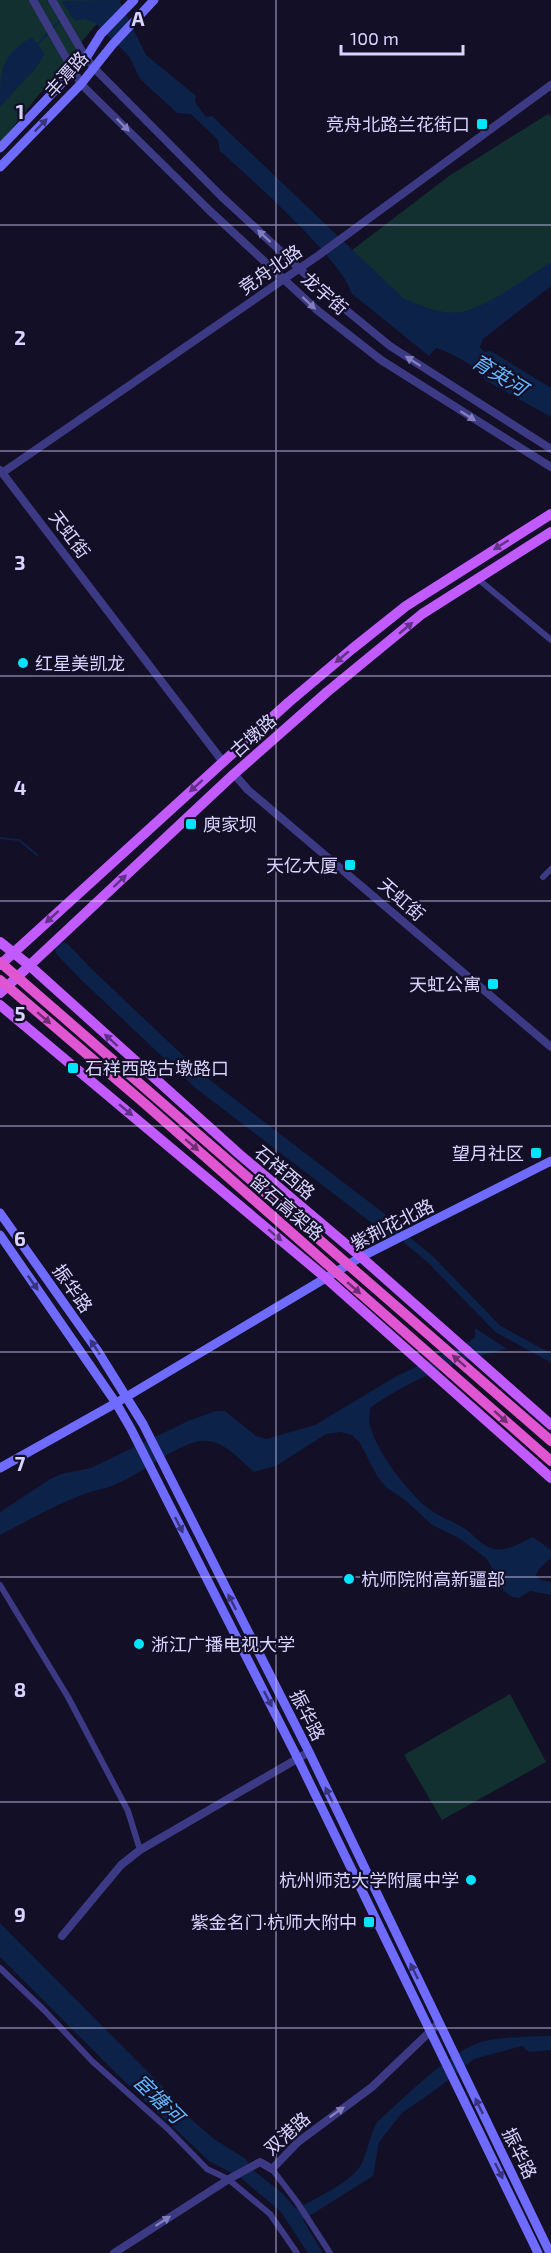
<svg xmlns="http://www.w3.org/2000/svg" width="551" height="2253" font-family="'Exo 2','Noto Sans SC',sans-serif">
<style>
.green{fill:#12302f}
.water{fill:#0c2248}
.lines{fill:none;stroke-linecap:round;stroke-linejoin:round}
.stream{stroke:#0c2248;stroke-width:2}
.canal{stroke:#0c2248;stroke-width:8}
.river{stroke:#0c2248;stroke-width:15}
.minor{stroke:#3d3a85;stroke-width:6}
.tertiary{stroke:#3d3a85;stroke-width:8}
.secondary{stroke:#6f6bff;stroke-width:9}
.primary{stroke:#c25bff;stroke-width:10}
.trunk-bridge{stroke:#e055d1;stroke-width:10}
.oneway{fill:#38347d}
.oneway2{fill:#837fbc}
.oneway3{fill:#623188}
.oneway4{fill:#6f2e73}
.grid{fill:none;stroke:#d9d4ff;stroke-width:1.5;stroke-opacity:0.55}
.poi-dot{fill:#00e5ff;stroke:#130f26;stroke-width:2}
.labels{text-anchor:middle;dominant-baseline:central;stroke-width:4.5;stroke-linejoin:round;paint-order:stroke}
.street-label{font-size:18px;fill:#d9d4ff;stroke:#130f26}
.poi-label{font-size:18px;fill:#d9d4ff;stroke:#130f26;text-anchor:end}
.water-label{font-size:20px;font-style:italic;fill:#62b6ff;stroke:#130f26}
.grid-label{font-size:20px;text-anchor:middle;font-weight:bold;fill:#d9d4ff;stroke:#130f26;stroke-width:4.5;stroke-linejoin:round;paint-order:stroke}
</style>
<rect width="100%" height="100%" fill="#130f26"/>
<g class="green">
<path d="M0,0h121l-28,28 -93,115z"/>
<path d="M548,114l3,3v149l-102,76 -106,-85 106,-81z"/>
<path d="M510,1694l36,68 -104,58 -38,-65z"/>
</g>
<g class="water">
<path d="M119,0l27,55 50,41 -1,6 11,15 6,-1 191,182c17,8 39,17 58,14 23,-3 69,-37 90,-50v24l-68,53 -3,8 4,5 7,-1 60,37v29l-66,-37c-6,-13 -35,-28 -49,-32l-7,8 -78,-63c-5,-29 -105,-119 -131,-142l-2,-11 -27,-26 -14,-1 -37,-34 -11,-23 -35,-34 -10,-3 -9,2 -14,-20z"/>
<path d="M32,37l13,17 -9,14 -36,39c0,-35 0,-52 32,-70z"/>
<path d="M475,1328l32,21c-45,9 -100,32 -137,59 0,6 -2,13 0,18 9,29 33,59 54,79 12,11 27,15 40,23 10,7 18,18 30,21 13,3 28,-7 39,-12l18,13v8l-12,11 -3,6 5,5 10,2v13l-21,-4 -11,7 -7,-1 -8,-6 -17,-32 -28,-21 -27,-13 -27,-25 -19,-13 -9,-11 -17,-33 -8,-8 -11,-3 -15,2 -50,32 -22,6c-15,-13 -32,-34 -54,-31 -23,3 -62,35 -86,44 -9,4 -18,5 -27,8 -30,11 -58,27 -87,42v-23l50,-33 11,-5 30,-6 97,-47 28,-10h9l31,25 10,3 49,-14 80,-48 75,-36 5,-4z"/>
<path d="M0,1923l163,164 28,32 23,20 32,20 7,11 30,24 13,15c18,-10 57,-27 66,-46 6,-14 8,-28 15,-41 26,-23 76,-74 108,-81 22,-5 44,-4 66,-5v14l-22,2 -7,-6 -48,13 -36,29 -36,25 -23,29 -6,34 -70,44 20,33h-15l-27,-41 -40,-34 -32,-17 -89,-84 -120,-120z"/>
</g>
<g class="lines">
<g class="stream">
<path d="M53,28l8,-9"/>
<path d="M36,46l13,-14"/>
<path d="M0,838l19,2 18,15"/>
</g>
<path class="canal" d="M408,1241l22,18 68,70 53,29"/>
<path class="river" d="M63,950l23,24 114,108 196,150"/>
<g class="minor">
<path d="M478,579l73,61"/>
<path d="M543,877l8,-8"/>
<path d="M0,1585l68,112 60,114 12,39"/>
<path d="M0,1968l44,42 48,51 76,68 39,40 21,10 42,35 27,39"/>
<path d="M272,2169l25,33 33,51"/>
</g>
<g class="tertiary">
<path d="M33,0l48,84 129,127 107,99 64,50 170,107"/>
<path d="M52,0l34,58 9,11 126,127 108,100 61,50 161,103"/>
<path d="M0,470l223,292"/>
<path d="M2,473l317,-218 232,-170"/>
<path d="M234,774l14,16 303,257"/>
<path d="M62,1936l59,-71 19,-15 169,-98"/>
<path d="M114,2253l115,-74 31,-17 12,7 26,-27 74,-55 67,-64"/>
</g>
<g class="secondary">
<path d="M0,148l86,-90 15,-24 33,-34"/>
<path d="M0,167l81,-83 32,-40 41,-44"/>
<path d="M0,1213l97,137 46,74 166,328 241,501"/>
<path d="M0,1235l116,168 15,26 167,330 240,494"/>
<path d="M0,1468l116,-65 245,-146 190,-96"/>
</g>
<g class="primary">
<path d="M0,942l30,24 209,188 122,103 190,168"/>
<path d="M0,965l289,-263 63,-53 54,-43 145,-92"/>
<path d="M0,993l234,-219 93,-82 95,-78 129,-82"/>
<path d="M0,1005l326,273 225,200"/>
</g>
<g class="trunk-bridge">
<path d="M0,962l551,479"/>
<path d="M0,980l144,123 407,358"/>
</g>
</g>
<defs><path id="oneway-solid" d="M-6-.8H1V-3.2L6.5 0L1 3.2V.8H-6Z" transform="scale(1.5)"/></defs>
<g class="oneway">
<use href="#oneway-solid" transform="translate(41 125) rotate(-46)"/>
<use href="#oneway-solid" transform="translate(33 1283) rotate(55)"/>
<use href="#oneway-solid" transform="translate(95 1347) rotate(-124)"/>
<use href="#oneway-solid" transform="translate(179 1525) rotate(63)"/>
<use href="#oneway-solid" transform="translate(232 1602) rotate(-117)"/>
<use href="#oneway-solid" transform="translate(268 1699) rotate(63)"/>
<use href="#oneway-solid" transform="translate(329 1795) rotate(-116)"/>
<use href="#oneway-solid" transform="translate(414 1971) rotate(-116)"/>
<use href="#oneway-solid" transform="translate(479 2106) rotate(-116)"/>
<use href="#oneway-solid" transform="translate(499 2171) rotate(64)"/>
</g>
<g class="oneway2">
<use href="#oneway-solid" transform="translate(123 125) rotate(45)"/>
<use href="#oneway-solid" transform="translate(264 236) rotate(-137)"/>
<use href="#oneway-solid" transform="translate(309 303) rotate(43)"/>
<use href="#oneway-solid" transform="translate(413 361) rotate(-147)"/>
<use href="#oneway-solid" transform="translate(468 416) rotate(32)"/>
<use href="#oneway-solid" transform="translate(337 2112) rotate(-35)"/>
<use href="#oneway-solid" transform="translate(163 2221) rotate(-33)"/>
</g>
<g class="oneway3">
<use href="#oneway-solid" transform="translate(501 545) rotate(148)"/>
<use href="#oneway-solid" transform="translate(406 628) rotate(-40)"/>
<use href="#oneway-solid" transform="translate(342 657) rotate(140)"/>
<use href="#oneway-solid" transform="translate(196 786) rotate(138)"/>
<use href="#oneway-solid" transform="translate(120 881) rotate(-43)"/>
<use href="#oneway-solid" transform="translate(52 917) rotate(138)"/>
<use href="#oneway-solid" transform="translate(111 1040) rotate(-138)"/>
<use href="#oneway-solid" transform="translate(126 1110) rotate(40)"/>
<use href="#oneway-solid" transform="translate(275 1235) rotate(40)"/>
</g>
<g class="oneway4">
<use href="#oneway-solid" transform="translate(44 1018) rotate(41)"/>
<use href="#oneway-solid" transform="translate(192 1145) rotate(41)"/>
<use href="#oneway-solid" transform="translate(354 1288) rotate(41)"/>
<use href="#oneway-solid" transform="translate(459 1361) rotate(-139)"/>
<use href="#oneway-solid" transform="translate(501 1417) rotate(42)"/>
</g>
<path class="grid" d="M276,0v2253M0,225h551M0,451h551M0,676h551M0,901h551M0,1126h551M0,1352h551M0,1577h551M0,1802h551M0,2028h551"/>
<g class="poi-dot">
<rect x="476" y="118" width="12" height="12" rx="3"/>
<circle cx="23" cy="663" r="6"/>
<rect x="185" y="818" width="12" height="12" rx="3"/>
<rect x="344" y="859" width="12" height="12" rx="3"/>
<rect x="487" y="978" width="12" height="12" rx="3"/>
<rect x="67" y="1062" width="12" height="12" rx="3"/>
<rect x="530" y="1147" width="12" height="12" rx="3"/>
<circle cx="349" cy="1579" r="6"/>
<circle cx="139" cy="1644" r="6"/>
<circle cx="471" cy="1880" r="6"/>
<rect x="363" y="1916" width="12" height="12" rx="3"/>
</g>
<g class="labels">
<g class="street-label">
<text transform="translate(66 74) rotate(-48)">丰潭路</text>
<text transform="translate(270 269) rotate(-35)">竞舟北路</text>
<text transform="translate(325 293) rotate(41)">龙宇街</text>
<text transform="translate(70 534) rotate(53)">天虹街</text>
<text transform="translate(253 735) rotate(-42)">古墩路</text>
<text transform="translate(402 899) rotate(41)">天虹街</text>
<text transform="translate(285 1172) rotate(40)">石祥西路</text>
<text transform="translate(287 1207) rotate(41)">留石高架路</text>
<text transform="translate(392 1224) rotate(-27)">紫荆花北路</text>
<text transform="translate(73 1288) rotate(55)">振华路</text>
<text transform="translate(308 1715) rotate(63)">振华路</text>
<text transform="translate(287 2133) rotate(-42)">双港路</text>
<text transform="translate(520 2153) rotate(64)">振华路</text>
</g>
<g class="poi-label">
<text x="470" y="124">竞舟北路兰花街口</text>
<text x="35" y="663" text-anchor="start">红星美凯龙</text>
<text x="203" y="824" text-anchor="start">庾家坝</text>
<text x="338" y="865">天亿大厦</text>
<text x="481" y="984">天虹公寓</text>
<text x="85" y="1068" text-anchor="start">石祥西路古墩路口</text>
<text x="524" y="1153">望月社区</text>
<text x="361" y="1579" text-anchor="start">杭师院附高新疆部</text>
<text x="151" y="1644" text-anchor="start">浙江广播电视大学</text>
<text x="459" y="1880">杭州师范大学附属中学</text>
<text x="357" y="1922">紫金名门·杭师大附中</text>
</g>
<g class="water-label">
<text transform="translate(500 374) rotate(32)">育英河</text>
<text transform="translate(159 2098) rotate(44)">宦塘河</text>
</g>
</g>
<g class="grid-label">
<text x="138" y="26">A</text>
<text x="20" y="119">1</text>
<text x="20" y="345">2</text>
<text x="20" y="570">3</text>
<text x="20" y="795">4</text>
<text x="20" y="1021">5</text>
<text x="20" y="1246">6</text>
<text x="20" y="1471">7</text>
<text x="20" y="1697">8</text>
<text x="20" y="1922">9</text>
</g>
<path d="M341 45v9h122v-9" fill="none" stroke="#d9d4ff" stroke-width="3"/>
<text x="350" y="45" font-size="18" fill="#d9d4ff" stroke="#130f26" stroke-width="4.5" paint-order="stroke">100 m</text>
</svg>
